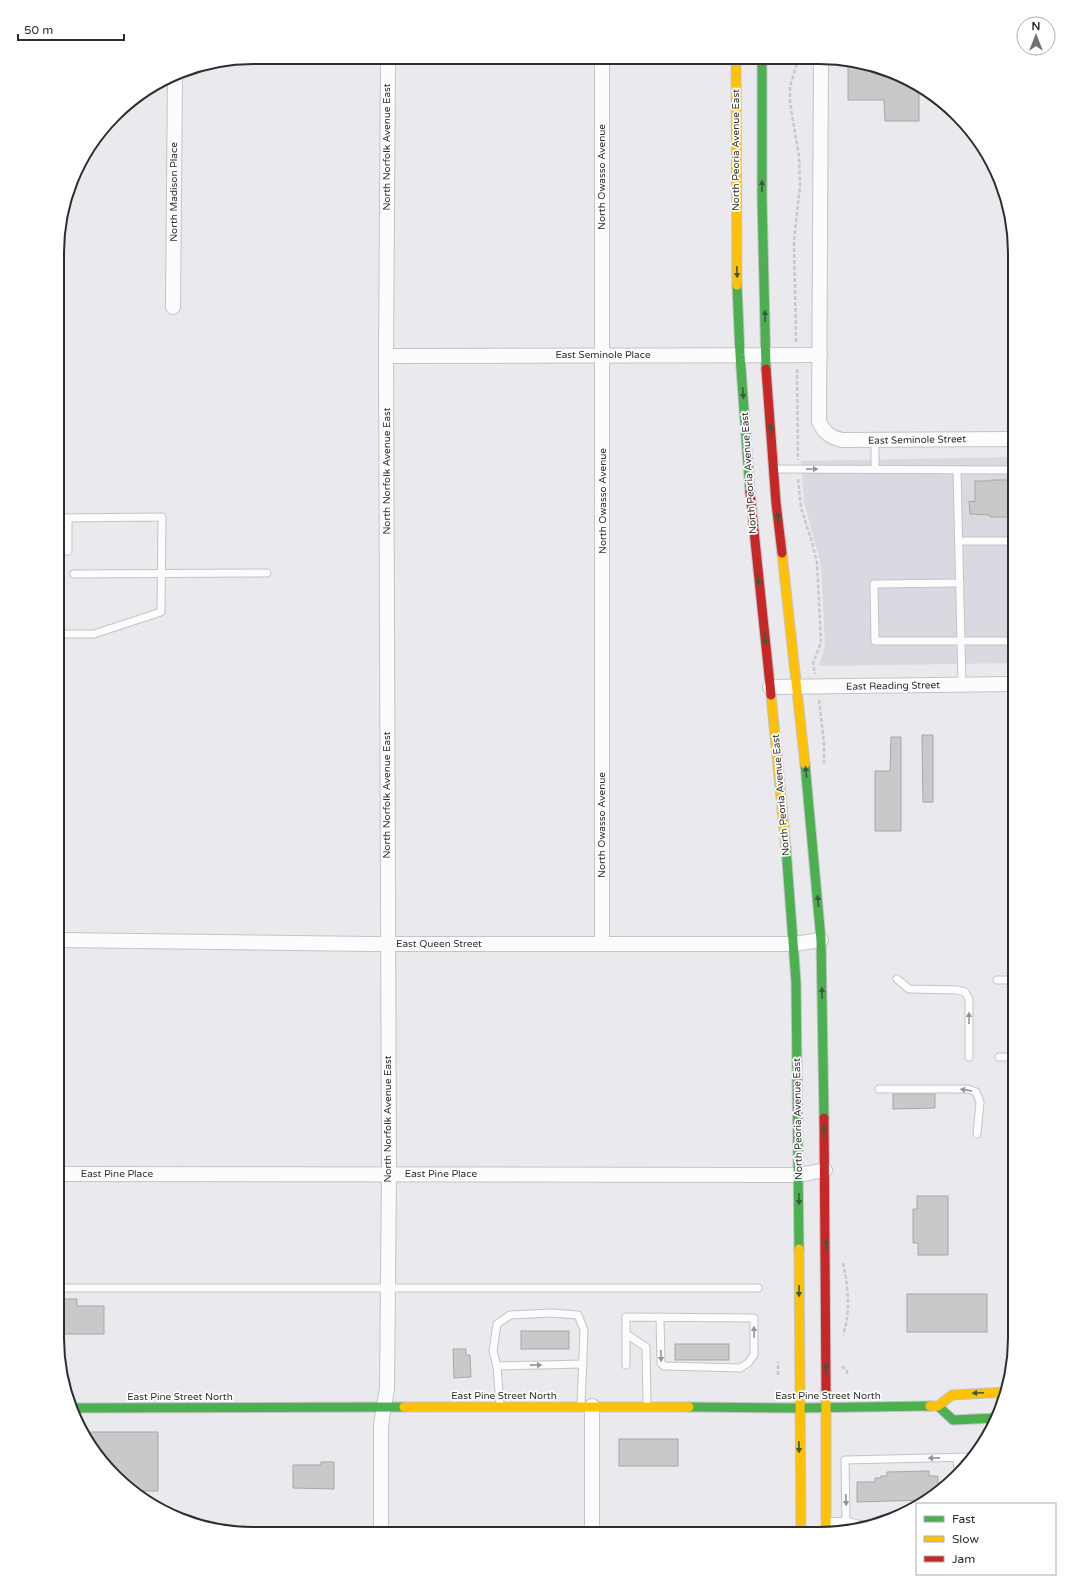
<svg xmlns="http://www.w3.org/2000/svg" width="1072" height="1591" font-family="'Varela Round',sans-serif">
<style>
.built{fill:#dbd8e1}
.building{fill:#cac9ca;stroke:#a8a6a8}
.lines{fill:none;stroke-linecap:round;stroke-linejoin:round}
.lane-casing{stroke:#c4c3c6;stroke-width:9}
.street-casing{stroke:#c4c3c6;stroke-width:16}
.fast-casing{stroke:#c4c3c6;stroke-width:11}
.slow-casing{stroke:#c4c3c6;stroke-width:11}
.jam-casing{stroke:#c4c3c6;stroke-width:11}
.path{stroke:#c9c8c9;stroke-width:2.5;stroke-dasharray:4 2;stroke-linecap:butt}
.lane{stroke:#fcfcfc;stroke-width:7}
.street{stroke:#fcfcfc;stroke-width:14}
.fast{stroke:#4caf50;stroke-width:9}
.slow{stroke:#ffc107;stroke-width:9}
.jam{stroke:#c62828;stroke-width:9}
.oneway{fill:#385b3b}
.oneway2{fill:#959596}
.labels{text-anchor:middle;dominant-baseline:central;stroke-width:3.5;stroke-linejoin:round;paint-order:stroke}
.street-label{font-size:10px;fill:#2e2e30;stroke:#fff}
.rim{fill:none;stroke:#2e2e30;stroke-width:2}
</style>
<rect width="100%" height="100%" fill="#eae9ed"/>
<path class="built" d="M1015,457v206l-196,3 6,-21 -4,-79 -17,-65 -3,-40z"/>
<g class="building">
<path d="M848,66h23l23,6 25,14v35h-34l-1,-21h-36z"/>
<path d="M991,480h17v3h7v32h-7v2h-18v-2l-20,-1 -1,-13 6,1v-21h16z"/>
<path d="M922,735h11v67h-10z"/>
<path d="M891,737h10v94h-26v-60h15z"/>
<path d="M893,1094h42v14l-42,1z"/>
<path d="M917,1196h31v59h-30v-12h-5v-34h4z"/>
<rect x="907" y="1294" width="80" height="38"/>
<path d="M63,1299h14v7h27v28h-47v-28h6z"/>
<rect x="521" y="1331" width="48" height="18"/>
<rect x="675" y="1344" width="54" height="16"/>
<path d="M453,1349h13v6h4l1,22 -17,1z"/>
<path d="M83,1432h75v59h-26l-34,-33z"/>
<rect x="619" y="1439" width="59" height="27"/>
<path d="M321,1462h13v27l-41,-1v-23h28z"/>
<path d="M929,1471v5h9v18l-11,6 -70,2v-20h18v-4h6v-2h6v-4z"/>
</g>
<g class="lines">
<defs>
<g id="lane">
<path d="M875,440v29"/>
<path d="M775,469l240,1"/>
<path d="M957,471l5,214"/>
<path d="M959,541h56"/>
<path d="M58,551h10v-33"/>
<path d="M74,574l193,-1"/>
<path d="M960,583l-86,1 1,57h140"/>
<path d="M58,634h36l67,-22 1,-95 -104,1"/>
<path d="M897,979l12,10 48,1 8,2 4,7v58"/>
<path d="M997,980h18"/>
<path d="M999,1057h16"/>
<path d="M879,1089h89l8,3 4,10 -3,32"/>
<path d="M57,1288h701"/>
<path d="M626,1334l20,13 1,58"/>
<path d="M626,1365v-48l128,1v37l-6,8 -8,5 -76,-2 -3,-3 -1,-46"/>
<path d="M497,1366l86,-2"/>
<path d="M500,1405l-3,-39 -4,-15 4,-27 13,-9 41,-2 27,2 6,15 -3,75"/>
<path d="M956,1457l3,15"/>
<path d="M846,1521l-1,-61 128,-3"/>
<path d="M828,1522l18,-1 16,4"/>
</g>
<g id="street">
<path d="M821,59l-2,362c5,12 11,16 23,19l173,-1"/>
<path d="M173,307l2,-231"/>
<path d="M386,356l434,-1"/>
<path d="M770,687l245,-3"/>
<path d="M58,940l313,4h423l27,-4"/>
<path d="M602,944v-886"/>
<path d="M57,1174l742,1 26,-5"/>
<path d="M592,1406v127"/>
<path d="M381,1533v-108l6,-36 2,-216 -3,-817 2,-299"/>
</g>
<g id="fast">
<path d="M762,58v141l4,170"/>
<path d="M737,285l3,70 10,137"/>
<path d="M805,764l16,176 3,178"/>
<path d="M786,848l10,134 3,267"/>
<path d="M938,1406l15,14 43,-2"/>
<path d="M689,1407l110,1 131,-2"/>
<path d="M71,1408l333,-1"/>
</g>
<g id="slow">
<path d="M736,58l1,227"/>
<path d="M782,553l23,211"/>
<path d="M771,695l15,153"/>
<path d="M799,1249l2,285"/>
<path d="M826,1391v142"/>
<path d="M930,1406h8l14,-11 54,-3"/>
<path d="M404,1407h285"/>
</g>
<g id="jam">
<path d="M766,369l10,134 6,50"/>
<path d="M750,492l21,203"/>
<path d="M824,1118l2,273"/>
<path d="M1004,1392l3,-2"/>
</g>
</defs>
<use href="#lane" class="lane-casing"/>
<use href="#street" class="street-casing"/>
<use href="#fast" class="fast-casing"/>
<use href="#slow" class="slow-casing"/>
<use href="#jam" class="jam-casing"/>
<g class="path">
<path d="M796,342l-2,-101 6,-55 -1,-30 -9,-53v-16l8,-28"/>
<path d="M797,369l1,91"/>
<path d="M798,479l3,29 11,34 5,21 4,80 -8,20 2,11"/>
<path d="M819,700l5,43v22"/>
<path d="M843,1263c5,22 8,49 0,72"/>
<path d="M842,1366l5,5v4"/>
<path d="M778,1375v-13"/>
</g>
<use href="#lane" class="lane"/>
<use href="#street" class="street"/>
<use href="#fast" class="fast"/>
<use href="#slow" class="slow"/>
<use href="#jam" class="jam"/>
</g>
<defs><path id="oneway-solid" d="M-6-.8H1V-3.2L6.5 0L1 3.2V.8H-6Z"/></defs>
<g class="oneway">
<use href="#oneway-solid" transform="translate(762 186) rotate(-90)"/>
<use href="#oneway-solid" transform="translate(737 272) rotate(88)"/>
<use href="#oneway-solid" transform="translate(765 316) rotate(-91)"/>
<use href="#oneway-solid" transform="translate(743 393) rotate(86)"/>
<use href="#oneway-solid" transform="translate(771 430) rotate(-94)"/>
<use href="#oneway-solid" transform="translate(778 518) rotate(-96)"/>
<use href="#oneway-solid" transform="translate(758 579) rotate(84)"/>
<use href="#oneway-solid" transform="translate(765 638) rotate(84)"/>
<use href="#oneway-solid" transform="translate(806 772) rotate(-97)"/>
<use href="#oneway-solid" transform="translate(818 901) rotate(-94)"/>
<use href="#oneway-solid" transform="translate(822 993) rotate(-91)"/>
<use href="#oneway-solid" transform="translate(824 1131) rotate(-91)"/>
<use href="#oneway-solid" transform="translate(799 1199) rotate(90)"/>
<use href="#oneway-solid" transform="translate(826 1245) rotate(-90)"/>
<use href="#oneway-solid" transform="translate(799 1291) rotate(90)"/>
<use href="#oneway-solid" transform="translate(826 1369) rotate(-90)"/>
<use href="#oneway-solid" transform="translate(978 1393) rotate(177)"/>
<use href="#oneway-solid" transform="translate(799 1447) rotate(89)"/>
</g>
<g class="oneway2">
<use href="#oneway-solid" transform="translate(812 469) rotate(-1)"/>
<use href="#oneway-solid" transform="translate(969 1018) rotate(-90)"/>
<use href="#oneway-solid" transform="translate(966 1090) rotate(-171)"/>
<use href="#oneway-solid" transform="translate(754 1332) rotate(-90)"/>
<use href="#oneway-solid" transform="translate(661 1356) rotate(88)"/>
<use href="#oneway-solid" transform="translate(536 1365) rotate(-1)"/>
<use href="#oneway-solid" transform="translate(934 1458) rotate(179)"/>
<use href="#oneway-solid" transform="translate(846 1500) rotate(88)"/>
</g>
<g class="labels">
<g class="street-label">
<text transform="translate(387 147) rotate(-90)">North Norfolk Avenue East</text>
<text transform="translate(736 150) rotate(-90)">North Peoria Avenue East</text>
<text transform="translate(602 177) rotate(-90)">North Owasso Avenue</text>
<text transform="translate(174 192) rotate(-90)">North Madison Place</text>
<text x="603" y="355">East Seminole Place</text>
<text transform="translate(917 440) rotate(-1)">East Seminole Street</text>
<text transform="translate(387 471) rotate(-90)">North Norfolk Avenue East</text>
<text transform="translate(749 473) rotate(-94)">North Peoria Avenue East</text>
<text transform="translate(603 501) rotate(-90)">North Owasso Avenue</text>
<text transform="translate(893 686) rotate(-1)">East Reading Street</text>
<text transform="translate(387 795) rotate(-90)">North Norfolk Avenue East</text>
<text transform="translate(781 795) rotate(-95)">North Peoria Avenue East</text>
<text transform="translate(602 825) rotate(-90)">North Owasso Avenue</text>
<text x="439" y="944">East Queen Street</text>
<text transform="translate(388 1119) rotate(-90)">North Norfolk Avenue East</text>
<text transform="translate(798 1119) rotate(-91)">North Peoria Avenue East</text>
<text x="117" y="1174">East Pine Place</text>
<text x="441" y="1174">East Pine Place</text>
<text x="504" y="1396">East Pine Street North</text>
<text x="828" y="1396">East Pine Street North</text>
<text x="180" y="1397">East Pine Street North</text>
</g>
</g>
<path d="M0 0H1072V1591H0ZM253 64H819A189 189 0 0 1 1008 253V1338A189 189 0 0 1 819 1527H253A189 189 0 0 1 64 1338V253A189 189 0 0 1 253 64Z" fill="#fff" fill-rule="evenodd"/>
<path class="rim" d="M253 64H819A189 189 0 0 1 1008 253V1338A189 189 0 0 1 819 1527H253A189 189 0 0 1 64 1338V253A189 189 0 0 1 253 64Z"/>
<rect x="916" y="1503" width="140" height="72" fill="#ffffff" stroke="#ababac"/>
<rect x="924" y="1516" width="20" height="6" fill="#4caf50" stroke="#ababac"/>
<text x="952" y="1523" font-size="12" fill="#2e2e30">Fast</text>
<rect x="924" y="1536" width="20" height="6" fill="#ffc107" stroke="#ababac"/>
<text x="952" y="1543" font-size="12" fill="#2e2e30">Slow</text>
<rect x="924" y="1556" width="20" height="6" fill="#c62828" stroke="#ababac"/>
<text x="952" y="1563" font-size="12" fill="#2e2e30">Jam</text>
<g transform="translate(1036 36)"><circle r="19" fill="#ffffff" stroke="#ababac"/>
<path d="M0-3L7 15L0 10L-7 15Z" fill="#706f72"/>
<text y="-6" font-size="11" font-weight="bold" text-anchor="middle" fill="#2e2e30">N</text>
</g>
<path d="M18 34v6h106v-6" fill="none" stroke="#2e2e30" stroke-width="2"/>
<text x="24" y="34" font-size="12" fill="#2e2e30" stroke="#ffffff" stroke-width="3" paint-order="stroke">50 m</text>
</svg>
